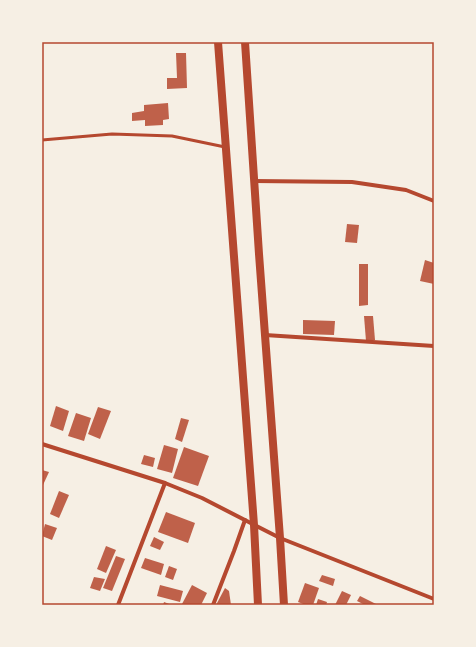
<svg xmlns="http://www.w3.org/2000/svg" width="476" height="647" font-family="Montserrat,sans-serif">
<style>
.building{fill:#bf614a}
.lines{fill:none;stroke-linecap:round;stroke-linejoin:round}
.service{stroke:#b5482f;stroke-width:3}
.minor{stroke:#b5482f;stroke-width:4}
.secondary{stroke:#b5482f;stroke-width:8}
.neatline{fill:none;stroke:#b5482f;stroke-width:1.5}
</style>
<rect width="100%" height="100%" fill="#f6efe4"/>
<g class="building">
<path d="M176,53h10l1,35 -20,1v-11h10z"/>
<path d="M168,103l1,16 -6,1v5l-18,1v-6l-13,1v-8l12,-2v-6z"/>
<path d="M347,224l12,1 -2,18 -12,-1z"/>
<path d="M425,260l9,3v21l-14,-3z"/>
<path d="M359,264h9v41l-9,1z"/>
<path d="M364,316h9l2,24 -9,1z"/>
<path d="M303,320l32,1 -1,14 -31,-1z"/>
<path d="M56,406l13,5 -6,20 -13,-5z"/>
<path d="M98,407l13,4 -11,28 -12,-5z"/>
<path d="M76,413l15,5 -7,23 -16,-5z"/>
<path d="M181,418l8,2 -7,22 -7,-3z"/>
<path d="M164,445l14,4 -6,24 -15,-4z"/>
<path d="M184,447l25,9 -11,30 -25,-8z"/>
<path d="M144,455l11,3 -2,9 -12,-3z"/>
<path d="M42,470l7,2 -6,13h-1z"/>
<path d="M59,491l10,4 -10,23 -9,-4z"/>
<path d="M166,512l29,11 -7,20 -30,-11z"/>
<path d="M45,524l12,4 -5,12 -10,-4z"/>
<path d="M154,537l10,5 -4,8 -10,-4z"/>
<path d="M106,546l10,4 -10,23 -9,-4z"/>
<path d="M116,556l9,3 -13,32 -9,-3z"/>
<path d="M145,558l19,6 -3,11 -20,-7z"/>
<path d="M169,566l8,3 -4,11 -8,-3z"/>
<path d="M322,575l13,4 -2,7 -14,-5z"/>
<path d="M94,577l11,2 -5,12 -10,-3z"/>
<path d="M305,583l14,5 -6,17h-7l-8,-3z"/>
<path d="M160,585l23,6 -3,11 -23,-6z"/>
<path d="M192,585l15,8 -6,12 -19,-1z"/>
<path d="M225,588l4,3 2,14h-15z"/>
<path d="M342,591l9,4 -5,10h-11z"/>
<path d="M360,596l18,9h-13l-8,-4z"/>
<path d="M318,599l9,3 -1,3h-10z"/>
<path d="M164,602l8,3h-9z"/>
</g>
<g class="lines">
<path class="service" d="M42,140l70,-6 60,2 53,11"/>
<g class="minor">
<path d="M254,181l98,1 54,8 28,11"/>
<path d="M265,335l169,11"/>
<path d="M42,444l123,39 37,15 78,40 154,61"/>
<path d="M118,605l47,-122"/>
<path d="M213,605l21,-54 11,-31"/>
</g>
<g class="secondary">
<path d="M218,42l36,483 4,80"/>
<path d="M245,42l14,212 21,284 4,67"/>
</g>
</g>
<rect width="476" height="647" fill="none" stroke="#f6efe4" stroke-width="86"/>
<rect x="43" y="43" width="390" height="561" class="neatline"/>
</svg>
